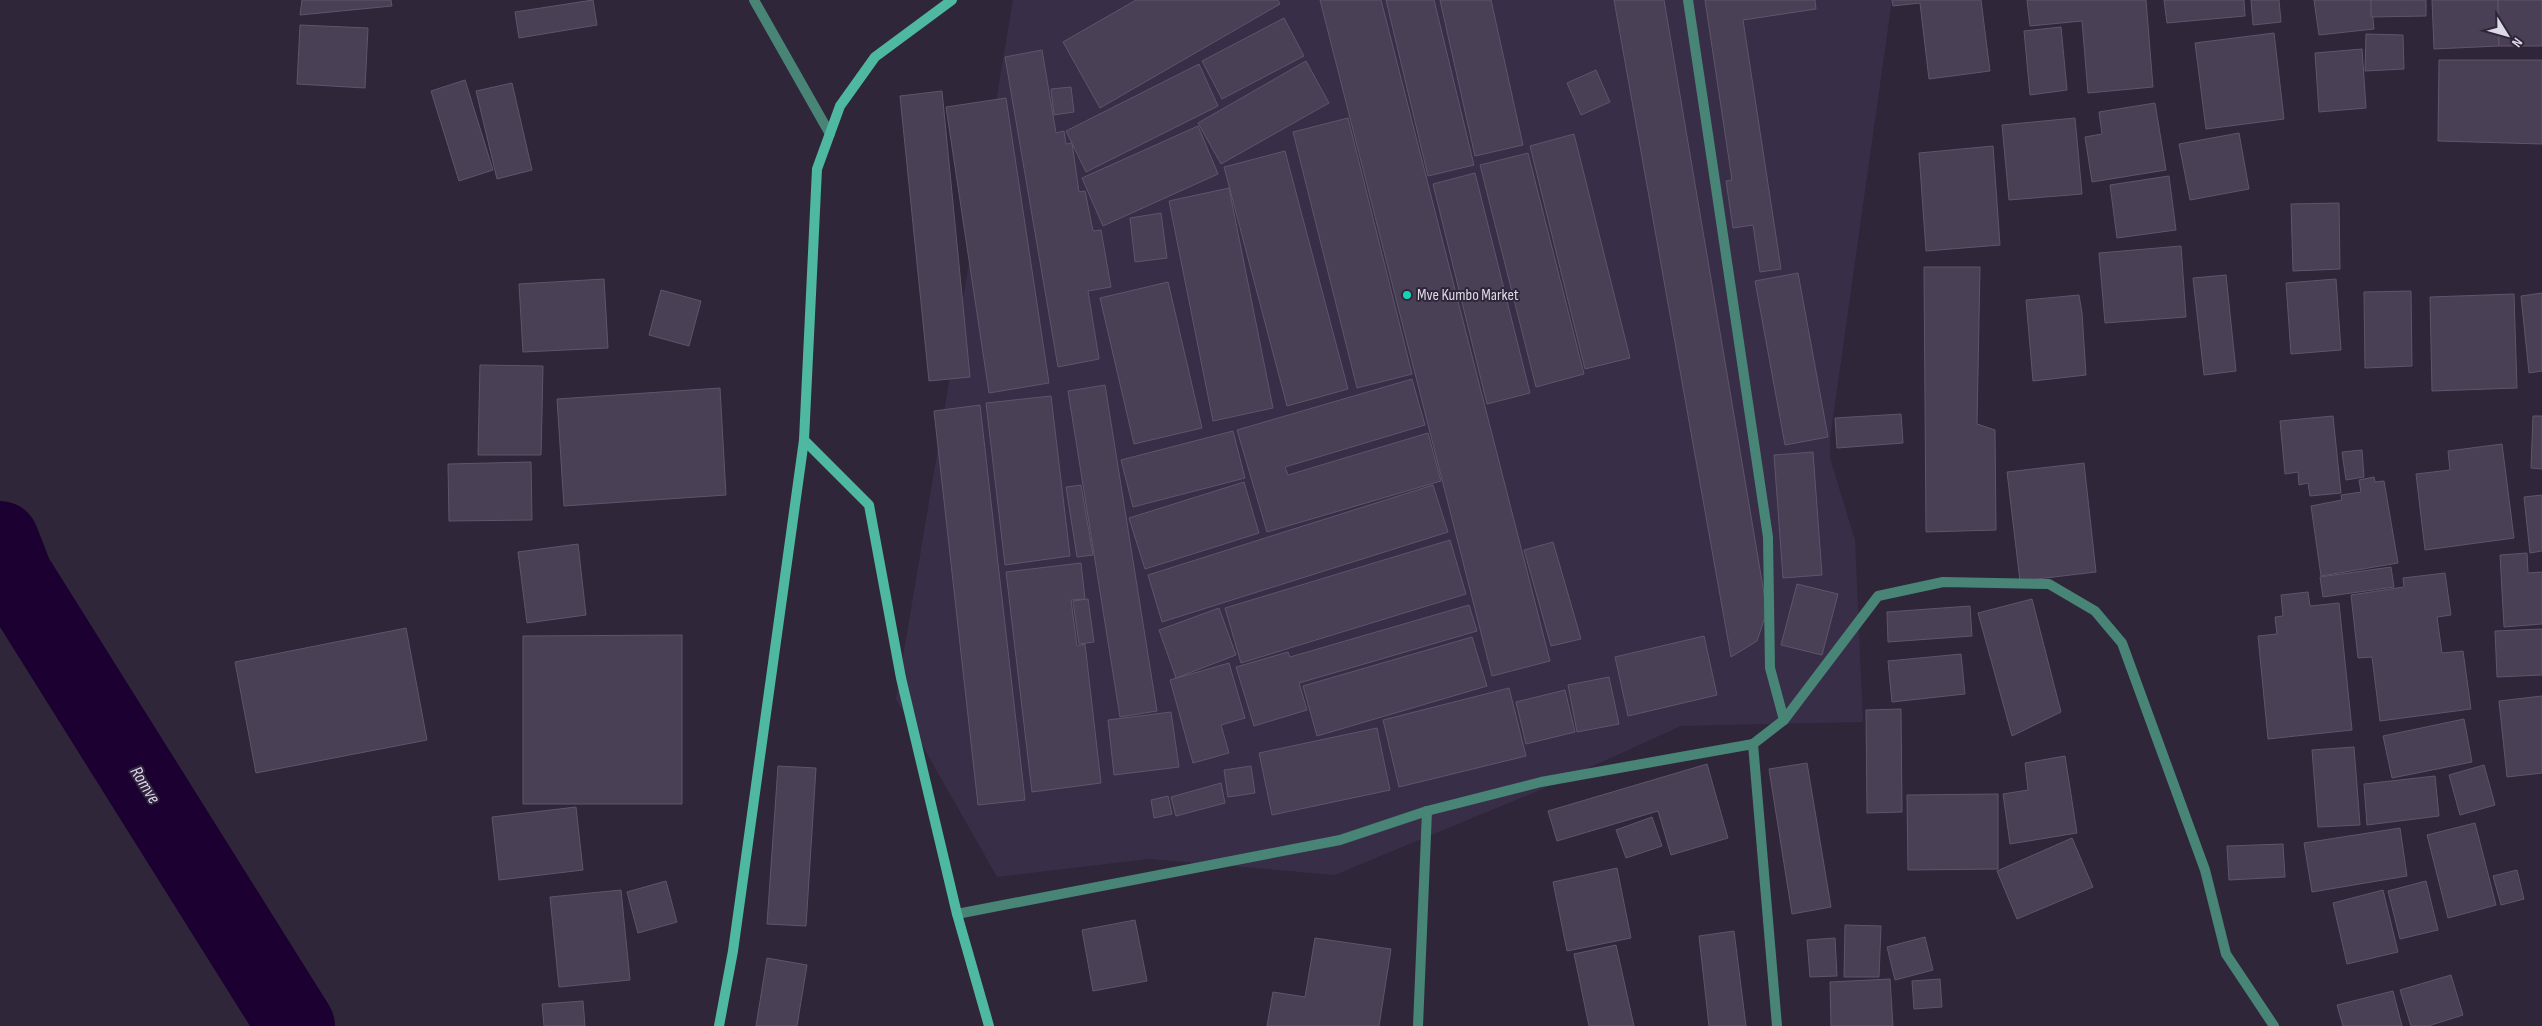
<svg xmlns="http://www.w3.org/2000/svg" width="2542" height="1026" font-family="'Sofia Sans Condensed',sans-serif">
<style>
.built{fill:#382e47}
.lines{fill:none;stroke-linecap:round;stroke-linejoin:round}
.river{stroke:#1b0031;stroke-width:78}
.building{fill:#494055;stroke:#5f556b}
.street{stroke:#488576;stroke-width:10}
.secondary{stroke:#4fb8a1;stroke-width:10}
.poi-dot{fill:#11d5b4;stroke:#2f263a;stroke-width:2}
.labels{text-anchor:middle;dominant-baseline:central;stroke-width:4;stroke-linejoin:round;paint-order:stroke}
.poi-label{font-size:16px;fill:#ded9e6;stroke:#2f263a;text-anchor:start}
.water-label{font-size:18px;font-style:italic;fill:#dfd0f3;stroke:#2f263a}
</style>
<rect width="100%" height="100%" fill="#2f263a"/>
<path class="built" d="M1013,0h879l-62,439v19l25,82 8,182 -182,4 -141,64 -205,85 -186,-16 -152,18 -101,-178z"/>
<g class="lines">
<path class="river" d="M0,540l14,36 282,450"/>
</g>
<g class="building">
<path d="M302,0h89l1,6 -92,9z"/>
<path d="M593,0l4,25 -78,13 -4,-26z"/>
<path d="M1136,0h142l2,4 -180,104 -37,-66z"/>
<path d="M1320,0h61l169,661 -58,15z"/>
<path d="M1386,0h48l40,165 -46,11z"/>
<path d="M1440,0h51l32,145 -48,11z"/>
<path d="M1614,0h50l103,611 -10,30 -26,16z"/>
<path d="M1705,0h110l1,9 -73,11 38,249 -21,3 -7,-47 -20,3 -7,-47 6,-1z"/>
<path d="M1892,0h89l9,71 -61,8 -9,-76 -27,3z"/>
<path d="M2027,0h119l7,87 -65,6 -6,-72 -52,5z"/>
<path d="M2164,0h80l1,16 -78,7z"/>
<path d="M2251,0h28l2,22 -28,3z"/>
<path d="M2314,0h57l3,29 -55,6z"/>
<path d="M2371,0h55v16l-55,1z"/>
<path d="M2432,0h66l1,46 -65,3z"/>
<path d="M2498,0h44v46h-43z"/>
<path d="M1284,18l20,38 -82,43 -20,-38z"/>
<path d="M300,25l68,3 -3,60 -68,-4z"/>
<path d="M2061,27l6,63 -37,5 -6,-64z"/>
<path d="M2274,33l10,86 -78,10 -11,-86z"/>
<path d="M2366,34l37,1 1,34 -39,2z"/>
<path d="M2362,49l4,59 -47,4 -4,-59z"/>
<path d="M1042,50l14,83 8,-2 2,13 6,-1 7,49 6,-1 8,40 8,-1 10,57 -23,4 11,68 -41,8 -53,-310z"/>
<path d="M2439,60h103v84l-104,-3z"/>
<path d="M1306,61l23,42 -108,61 -23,-41z"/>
<path d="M1199,64l19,42 -132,66 -20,-41z"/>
<path d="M1596,70l14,32 -29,13 -14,-32z"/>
<path d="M465,80l28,90 -34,11 -28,-90z"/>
<path d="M512,83l20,87 -35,9 -21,-88z"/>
<path d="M1071,87l3,25 -20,3 -3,-26z"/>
<path d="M942,91l28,286 -41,4 -29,-285z"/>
<path d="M1006,98l43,285 -60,10 -43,-286z"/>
<path d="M2155,103l11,67 -74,12 -7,-45 17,-3 -3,-22z"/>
<path d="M1348,118l64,256 -55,14 -64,-256z"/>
<path d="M2075,118l7,76 -73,6 -7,-75z"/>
<path d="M1198,126l20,48 -115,52 -21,-48z"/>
<path d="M2239,133l10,56 -59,11 -11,-56z"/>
<path d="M1574,134l56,224 -45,11 -55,-223z"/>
<path d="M1993,146l7,99 -74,6 -7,-98z"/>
<path d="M1285,151l63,238 -61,17 -63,-239z"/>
<path d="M1528,153l56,221 -48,13 -56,-222z"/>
<path d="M1475,173l55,220 -43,11 -54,-220z"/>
<path d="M2169,176l7,54 -59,8 -7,-53z"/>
<path d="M1229,188l44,220 -60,13 -44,-220z"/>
<path d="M2339,203l1,66 -47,2 -2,-67z"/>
<path d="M1161,213l6,45 -32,4 -5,-44z"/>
<path d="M2181,246l5,71 -81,6 -6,-70z"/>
<path d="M1924,267h56l-3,157 18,6 1,100 -70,2z"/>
<path d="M1798,273l30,164 -43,8 -30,-164z"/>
<path d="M2226,275l10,96 -32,4 -11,-97z"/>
<path d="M604,279l4,69 -85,4 -4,-68z"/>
<path d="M2336,279l5,71 -50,4 -5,-71z"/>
<path d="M1168,282l34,146 -68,16 -34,-146z"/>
<path d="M661,290l40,11 -12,45 -40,-11z"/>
<path d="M2411,291l1,75 -47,2 -1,-76z"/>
<path d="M2542,293v78l-13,2 -8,-77z"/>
<path d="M2514,294l3,94 -85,3 -2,-94z"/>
<path d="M2079,295l3,18 4,62 -53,6 -7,-81z"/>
<path d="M480,365l63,1 -2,89h-63z"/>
<path d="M1412,379l13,46 -140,42 3,8 140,-42 13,48 -174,51 -30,-102z"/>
<path d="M1105,385l52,326 -37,6 -52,-326z"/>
<path d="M720,388l6,107 -162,11 -7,-107z"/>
<path d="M1051,396l19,160 -65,9 -19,-162z"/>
<path d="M980,405l45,395 -47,5 -44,-394z"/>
<path d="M1901,414l2,29 -66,5 -2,-30z"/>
<path d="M2333,416l8,77 -31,3 -2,-13 -9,2 -1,-13 -13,2 -5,-53z"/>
<path d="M2533,416h9v53l-11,-1z"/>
<path d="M1233,431l12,47 -112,29 -12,-47z"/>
<path d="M2502,444l12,94 -89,12 -9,-76 34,-4 -2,-19z"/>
<path d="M2362,450l2,27 -18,3 -4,-28z"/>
<path d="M1813,452l9,123 -39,3 -9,-123z"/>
<path d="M531,462l1,58 -83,1 -1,-57z"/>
<path d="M2084,463l12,109 -76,9 -13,-109z"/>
<path d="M2374,477l1,5 9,-1 14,82 -77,13 -10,-70 31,-6 -1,-5 20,-3 -2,-12z"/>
<path d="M1244,482l15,51 -114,36 -16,-51z"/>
<path d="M1081,485l12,70 -16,2 -11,-70z"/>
<path d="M1433,485l15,47 -286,90 -14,-47z"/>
<path d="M2542,495v56l-12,2 -6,-56z"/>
<path d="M1450,540l16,54 -225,69 -16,-55z"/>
<path d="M1553,542l28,97 -30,7 -27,-96z"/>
<path d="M578,544l8,71 -59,8 -9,-71z"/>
<path d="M2527,553l1,20 14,-1v52l-38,3 -4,-72z"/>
<path d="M1081,563l4,36 -14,1 6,46 8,-2 16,139 -69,9 -26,-220z"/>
<path d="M2391,567l3,20 -71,10 -3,-20z"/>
<path d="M2445,573l6,42 -14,2 5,36 21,-2 8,58 -91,12 -8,-64 -14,1 -7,-63 53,-8 -1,-9z"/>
<path d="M1797,584l41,10 -16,61 -41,-10z"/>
<path d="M2308,592l2,14 29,-3 13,127 -84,9 -10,-103 19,-2 -2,-17 8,-1 -2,-21z"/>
<path d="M1088,599l6,43 -15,2 -6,-43z"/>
<path d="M2032,599l29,113 -49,24 -34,-123z"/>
<path d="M1469,605l8,26 -178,52 8,27 -53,16 -18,-59 52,-15 2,5z"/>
<path d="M1970,606l2,30 -84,6 -1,-30z"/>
<path d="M1219,608l17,47 -60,23 -17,-48z"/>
<path d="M406,628l21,112 -171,33 -21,-111z"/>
<path d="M2542,629v46l-45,2 -2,-46z"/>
<path d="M682,635v169h-159v-168z"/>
<path d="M1704,636l13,59 -89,21 -13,-59z"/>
<path d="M1472,637l15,49 -170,50 -14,-50z"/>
<path d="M1961,654l4,40 -73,8 -4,-41z"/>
<path d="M1229,663l16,55 -24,7 8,28 -36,10 -23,-83z"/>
<path d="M1609,677l10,47 -42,8 -9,-47z"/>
<path d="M1509,688l17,68 -127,31 -16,-67z"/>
<path d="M1565,690l10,42 -49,12 -10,-42z"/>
<path d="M2542,696v77l-35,4 -8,-76z"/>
<path d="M1901,709l1,103 -35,1 -1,-103z"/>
<path d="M1171,712l8,55 -65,8 -6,-55z"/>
<path d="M2464,719l8,43 -80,16 -9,-42z"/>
<path d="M1377,728l13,62 -118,25 -13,-62z"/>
<path d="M2354,747l6,78 -42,2 -6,-77z"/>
<path d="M2065,756l12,77 -67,11 -7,-50 25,-4 -3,-27z"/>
<path d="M1807,763l24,144 -39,7 -23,-145z"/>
<path d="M1707,764l21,74 -57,17 -13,-44 -101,30 -9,-30z"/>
<path d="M2484,765l11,40 -35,10 -11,-40z"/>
<path d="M778,766l38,2 -10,158 -39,-2z"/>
<path d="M1251,766l4,27 -27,4 -4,-27z"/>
<path d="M2435,776l4,40 -72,9 -3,-41z"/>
<path d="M1221,783l4,20 -49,13 -5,-19z"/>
<path d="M1998,794v75l-90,1 -1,-75z"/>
<path d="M1168,796l4,18 -18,4 -3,-18z"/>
<path d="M576,807l7,63 -84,10 -7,-63z"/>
<path d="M1652,817l10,29 -36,12 -10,-28z"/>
<path d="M2475,823l21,82 -48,13 -21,-83z"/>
<path d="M2400,828l7,48 -95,16 -8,-49z"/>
<path d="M2072,838l21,49 -76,32 -20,-48z"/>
<path d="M2283,844l2,33 -56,3 -2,-34z"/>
<path d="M1617,868l14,70 -64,13 -14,-69z"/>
<path d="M2517,870l7,29 -23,6 -8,-29z"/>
<path d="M666,881l11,41 -39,11 -11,-41z"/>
<path d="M2426,881l12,49 -38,9 -12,-48z"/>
<path d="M621,890l9,90 -71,7 -9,-90z"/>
<path d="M2383,890l15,62 -51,12 -14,-61z"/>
<path d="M1135,920l12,61 -54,10 -11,-61z"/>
<path d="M1845,925l36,1 -2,51h-35z"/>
<path d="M1734,931l12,95h-37l-10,-90z"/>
<path d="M1925,937l8,33 -38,10 -8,-33z"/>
<path d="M1315,938l76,11 -12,77h-112l6,-34 32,5z"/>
<path d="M1835,938l2,38 -27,1 -3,-37z"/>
<path d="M1616,945l18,81h-45l-15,-72z"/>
<path d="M767,958l40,7 -10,61h-41z"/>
<path d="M2451,975l12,40 -35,11h-17l-11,-36z"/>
<path d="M1890,979l3,47h-62l-1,-44z"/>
<path d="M1940,979l2,28 -28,2 -2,-28z"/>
<path d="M2393,991l9,35h-59l-6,-21z"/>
<path d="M583,1001l2,25h-41l-2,-22z"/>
</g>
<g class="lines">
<g class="street">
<path d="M754,0l76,134"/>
<path d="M1688,0l80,537 2,131 14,52"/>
<path d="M1753,744l24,282"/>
<path d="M957,914l383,-74 87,-29 114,-29 212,-38 31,-24 94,-124 65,-14 106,2 46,27 27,32 83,227 21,84 48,72"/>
<path d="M1418,1026l9,-215"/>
</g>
<g class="secondary">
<path d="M804,440l65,65 32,173 56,236 32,112"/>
<path d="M719,1026l14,-75 71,-511 13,-271 23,-63 35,-49 77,-57"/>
</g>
</g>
<circle class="poi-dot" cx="1407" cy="295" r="5"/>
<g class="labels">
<g class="poi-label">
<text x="1417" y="295">Mve Kumbo Market</text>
</g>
<g class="water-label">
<text transform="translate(145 785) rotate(58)">Romve</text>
</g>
</g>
<g transform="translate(2507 35) rotate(127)" stroke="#2f263a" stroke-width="4" paint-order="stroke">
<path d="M0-4L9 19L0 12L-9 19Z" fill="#ded9e6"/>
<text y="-8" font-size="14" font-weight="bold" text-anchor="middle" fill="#ded9e6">N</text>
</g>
</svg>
